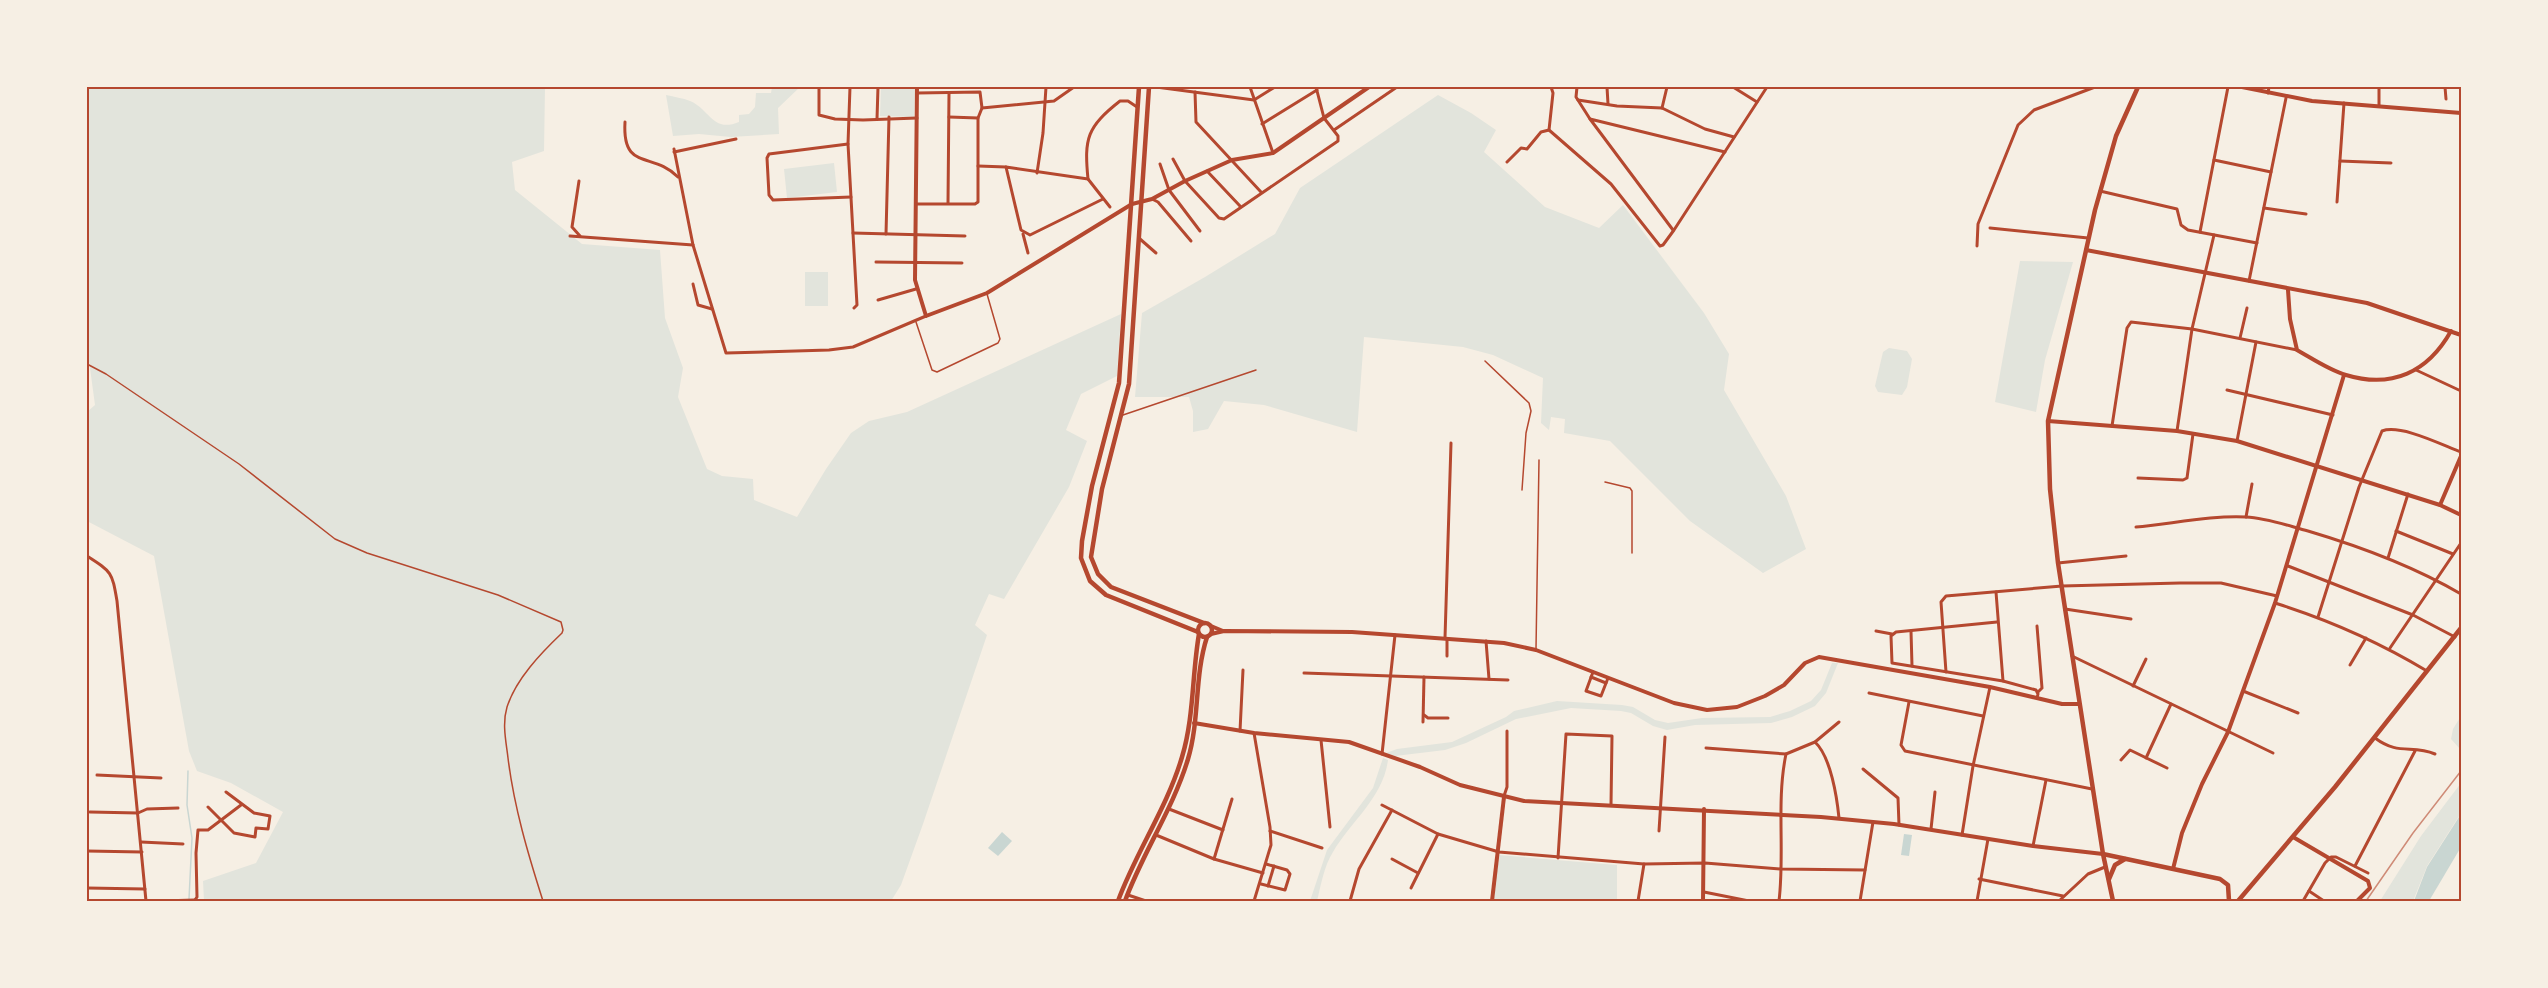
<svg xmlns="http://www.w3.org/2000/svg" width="2548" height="988" font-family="'Roboto Serif',serif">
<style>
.green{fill:#e2e4dc}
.water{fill:#c9d6d2}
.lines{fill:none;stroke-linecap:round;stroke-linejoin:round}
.stream{stroke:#c9d6d2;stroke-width:1.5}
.service{stroke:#b5482f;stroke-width:1.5}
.minor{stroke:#b5482f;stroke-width:3}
.tertiary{stroke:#b5482f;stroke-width:4}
.primary{stroke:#b5482f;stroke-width:4.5}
.rail{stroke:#cf8b77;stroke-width:1.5}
.neatline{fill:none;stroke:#b5482f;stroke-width:2}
</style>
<rect width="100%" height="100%" fill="#f6efe4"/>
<g class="green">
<path d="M87,87h458l-1,64 -32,11 3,28 67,54 78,6 5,68 18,50 -5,29 29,72 15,7 31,3 1,21 43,17 29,-48 25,-36 18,-12 38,-9 214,-98 -4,62 -36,18 -15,36 21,11 -18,46 -65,112 -15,-5 -14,31 12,10 -64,189 -22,61 -10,16h-687l-1,-20 53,-18 27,-51 -52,-29 -34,-12 -8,-20 -35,-195 -67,-35v-109l8,-7 -8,-59z"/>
<path d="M772,87h28l-22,21 1,26 -48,3 -32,-3 -26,2 -7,-41c8,2 17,3 24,6 20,8 22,32 49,21v-7l10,-1 6,-7 1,-14h15z"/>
<path d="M881,87h34l-1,30 -34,-1z"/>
<path d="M1438,95l33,18 25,17 -12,22 61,55 54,21 24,-23 81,108 25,41 -5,36 62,106 20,53 -43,24 -73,-52 -80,-80 -46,-8 1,-14 -14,-2 -2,13 -8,-7 2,-45 -50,-23 -30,-8 -99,-10 -7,95 -93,-27 -40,-4 -16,28 -15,3v-21l-4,-14h-54l7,-84 63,-36 70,-43 25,-46z"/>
<path d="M834,163l3,29 -50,6 -3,-29z"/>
<path d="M2020,261l53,1 -28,98 -9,52 -41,-10z"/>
<rect x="805" y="272" width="23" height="34"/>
<path d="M1889,348l18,3 5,8 -5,28 -5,8 -24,-3 -3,-6 8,-34z"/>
<path d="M1832,663h6l-12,30 -11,13 -23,11 -21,6 -76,2 -28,5 -14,-4 -22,-13 -10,-2 -50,-3 -55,11 -50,24 -21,7 -50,6 -9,-3 11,-4 55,-7 54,-25 8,-6 43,-10 65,4 11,2 22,13 13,3 34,-5 68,-1 20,-6 21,-10 10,-11z"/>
<path d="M2461,716v33h-1l-9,-10 2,-10z"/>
<path d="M1383,758l5,2c-5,38 -37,61 -55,92 -9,14 -12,33 -16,49h-7l17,-51 46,-62z"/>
<path d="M2461,783v30l-34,53 -14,35h-33l41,-65z"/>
<path d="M1498,855l119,10v36h-123z"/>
</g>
<g class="water">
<path d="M2461,814v33l-32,54h-15l13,-34z"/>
<path d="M1002,832l10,9 -14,15 -10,-8z"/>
<path d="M1904,834l8,1 -3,21 -8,-1z"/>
</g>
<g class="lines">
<path class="stream" d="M188,771l-1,34 5,33 -3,61"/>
<g class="service">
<path d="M916,322l16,48 5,2 61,-29 2,-4 -13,-45"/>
<path d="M1485,361l44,42 2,8 -5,22 -4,57"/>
<path d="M87,364l19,10 133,90 96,75 32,14 131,42 63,27 2,8 -1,3c-21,20 -46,46 -55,74 -5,17 -1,34 1,51 6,49 20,96 35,143"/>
<path d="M1123,415l133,-45"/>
<path d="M1605,482l25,6 2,3v62"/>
<path d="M1536,649l3,-189"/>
</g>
<g class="minor">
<path d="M819,87v28l16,4 28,1 54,-2"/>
<path d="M850,87l-2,57 9,161 -3,3"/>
<path d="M1156,87l98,13 21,-13"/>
<path d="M1250,87l23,66"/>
<path d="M1551,87l2,6 -4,37 62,54 49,62 3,-1 11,-15 93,-143"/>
<path d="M1577,87l-1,10 14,22"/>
<path d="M1607,87l1,17"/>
<path d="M1733,87l24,15"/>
<path d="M2379,87v19"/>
<path d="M2445,87l1,12"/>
<path d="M1195,92l1,30 65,70"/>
<path d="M2268,93l1,-6"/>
<path d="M1578,100l39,6 45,2 43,21 29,8"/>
<path d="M982,108l72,-7 20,-14"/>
<path d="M1662,108l5,-21"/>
<path d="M949,117l29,1"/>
<path d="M877,119l1,-32"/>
<path d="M625,122c-3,50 28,29 53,55"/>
<path d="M1262,124l55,-34"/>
<path d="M1334,130l63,-43"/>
<path d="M848,144l-79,10 -2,4 2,37 4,5 78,-3"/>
<path d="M674,149l19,96 33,108 103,-3 24,-3 73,-31"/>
<path d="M674,152l62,-13"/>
<path d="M1173,159l12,22 34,37 5,1 114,-78v-5l-14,-18 -8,-31"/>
<path d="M2214,160l57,12"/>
<path d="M2340,161l51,2"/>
<path d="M1507,162l14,-14 6,1 14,-17 8,-2"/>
<path d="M1160,164l9,26 31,41"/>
<path d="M978,166l28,1"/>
<path d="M1207,171l33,35"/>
<path d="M1037,173l6,-40 3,-46"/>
<path d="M1088,179l22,28"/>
<path d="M579,181l-7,46 8,9"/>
<path d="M2100,191l77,18 4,16 7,5 69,13"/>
<path d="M1103,199l-73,36 -9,-5 -15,-63 82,12c-4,-41 -1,-52 32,-78h8l9,6"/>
<path d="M1152,199l6,3 33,39"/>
<path d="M2337,202l7,-99"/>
<path d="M948,203l1,-110"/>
<path d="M916,204h59l3,-2v-84l4,-10 -2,-16 -63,1"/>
<path d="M2264,208l42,6"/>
<path d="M1990,228l98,10"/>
<path d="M1673,230l-83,-111 135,33"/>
<path d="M2200,232l28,-145"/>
<path d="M853,233l112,3"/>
<path d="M886,234l3,-117"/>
<path d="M1023,234l5,19"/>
<path d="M570,236l123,9"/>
<path d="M1140,239l16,14"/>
<path d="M1977,246l1,-22 40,-99 16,-15 61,-23"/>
<path d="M876,262l86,1"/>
<path d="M2249,281l37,-183"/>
<path d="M693,284l5,21 14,4"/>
<path d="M878,300l38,-11"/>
<path d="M2240,338l7,-30"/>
<path d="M2416,370l45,21"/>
<path d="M2227,390l106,25"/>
<path d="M2112,426l15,-98 4,-6 61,7 105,21"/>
<path d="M2177,431l15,-102 22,-94"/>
<path d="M2237,441l19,-99"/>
<path d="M2138,478l45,2 4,-2 6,-44"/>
<path d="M2246,517l6,-33"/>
<path d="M2136,527c34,-3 77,-12 110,-10 21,1 43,9 62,14 54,16 105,35 153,63"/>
<path d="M2396,531l57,23"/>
<path d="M87,556c25,16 25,16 30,45l29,300"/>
<path d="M2388,558l20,-64"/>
<path d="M2058,563l68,-7"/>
<path d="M2288,566l125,49 42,22"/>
<path d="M1996,592l7,89"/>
<path d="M2275,603c54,17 104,39 152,68"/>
<path d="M2065,609l66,10"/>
<path d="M2318,617l41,-130 23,-56c19,-7 60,14 79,21"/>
<path d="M1997,622l-101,10 -5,4 1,27 111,18 33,9 2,4 -1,4"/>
<path d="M2037,626l5,62 -4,4"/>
<path d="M1876,631l16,3"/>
<path d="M1911,631l1,35"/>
<path d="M1445,638l6,-195"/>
<path d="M1486,641l3,38"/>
<path d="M2390,648l71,-105"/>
<path d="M1447,656v-17"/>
<path d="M2072,656l201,97"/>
<path d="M2350,665l16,-27"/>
<path d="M1593,672l-7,19 15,5 7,-18"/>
<path d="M1946,672l-5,-70 5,-6 116,-10 118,-3h41l56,13"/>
<path d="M1304,673l204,7"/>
<path d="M1591,677l15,6"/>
<path d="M2133,686l13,-27"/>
<path d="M2243,691l55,22"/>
<path d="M1869,693l114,23"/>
<path d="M1909,702l-8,43 4,6 187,38"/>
<path d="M1424,715l4,3h20"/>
<path d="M1423,722l1,-45"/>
<path d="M1240,731l3,-61"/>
<path d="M1254,733l16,94 1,18 -17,56"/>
<path d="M2375,738c24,18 37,6 60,16"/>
<path d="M1321,740l9,87"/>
<path d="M1815,742c16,15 22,56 24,76"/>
<path d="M1706,748l80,6 29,-12 24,-20"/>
<path d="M1382,754l13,-119"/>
<path d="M2146,758l25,-54"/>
<path d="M2121,760l9,-10 37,18"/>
<path d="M1863,769l35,29 1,27"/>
<path d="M97,775l64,3"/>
<path d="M1504,796l3,-9v-56"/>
<path d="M1382,805l56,29 61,18 145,12 61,-1 76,6 84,1"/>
<path d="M208,807l26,26 21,4 1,-9 12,1 2,-13 -16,-3 -28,-21"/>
<path d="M1169,809l54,21"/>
<path d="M90,812l48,1 9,-4 31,-1"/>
<path d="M1931,829l4,-37"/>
<path d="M1270,831l52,17"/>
<path d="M1659,831l6,-94"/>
<path d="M1156,835l58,24 49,14"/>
<path d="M1962,835l11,-69 17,-79"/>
<path d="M141,842l42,2"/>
<path d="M2033,846l13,-66"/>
<path d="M87,851l55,1"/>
<path d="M1558,858l8,-124 46,2 -1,69"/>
<path d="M1214,859l18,-60"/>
<path d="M1392,859l26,14"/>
<path d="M2355,866l60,-115"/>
<path d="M1979,879l84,17"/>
<path d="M1261,884l24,6 5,-16 -3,-4 -21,-6"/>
<path d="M1268,886l6,-20"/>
<path d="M87,888l58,1"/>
<path d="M1411,888l27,-54"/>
<path d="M2309,891l15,10"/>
<path d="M1704,892l45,9"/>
<path d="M1128,895l18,6"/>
<path d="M195,900l2,-3 -1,-44 2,-23h10l33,-25"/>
<path d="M162,901l33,-1"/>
<path d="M1350,901l9,-32 33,-59"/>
<path d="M1638,901l6,-37"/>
<path d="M1779,901c6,-49 -3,-99 7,-147"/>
<path d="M1860,901l13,-79"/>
<path d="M1977,901l11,-62"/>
<path d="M2059,901l29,-27 17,-7"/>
<path d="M2303,901l22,-38 6,-6h5l32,16"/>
</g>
<g class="tertiary">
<path d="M917,87l-2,193 11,36 61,-23 145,-89 20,-5 33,-18 47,-21 41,-7 96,-66"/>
<path d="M1766,87h1"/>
<path d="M2242,87l70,14 149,12"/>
<path d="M2086,250l281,53 94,32"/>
<path d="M2288,290l2,29 7,31c16,9 32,20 49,25 46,14 82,-3 105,-44"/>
<path d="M2048,421l129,10 60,10 203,64 21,10"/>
<path d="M2440,505l21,-49"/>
<path d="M1211,626l12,5"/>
<path d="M1211,634l13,-3 128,1 152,11 32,7 138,53 33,7 30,-3 28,-11 19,-11 21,-22 14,-6 171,30 72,17h17"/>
<path d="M1194,723l60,10 95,9 71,25 40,18 64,16 297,16 73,7 139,22 70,8"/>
<path d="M2293,837l75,44 2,7 -13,13"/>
<path d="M2173,869l9,-36 20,-49 26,-52 47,-129 69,-228"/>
<path d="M1492,901l12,-104"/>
<path d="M1703,901l1,-92"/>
</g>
<g class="primary">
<path d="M1139,87l-20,296 -27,103 -10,55 -1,17 9,23 16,14 92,37"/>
<path d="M1149,87l-20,297 -27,105 -11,68 7,17 13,13 93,36"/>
<circle cx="1205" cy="630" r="7"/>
<path d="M2103,854l117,25 8,6 1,16"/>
<path d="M2109,879l6,-14 10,-6"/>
<path d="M1118,901c18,-49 49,-93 64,-144 12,-39 10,-83 17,-123"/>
<path d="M1125,901c18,-49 48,-92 63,-142 12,-40 6,-82 19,-122"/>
<path d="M2113,901l-10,-47 -45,-291 -8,-74 -2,-68 47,-211 21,-74 22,-49"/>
<path d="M2238,901l97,-114 126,-159"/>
</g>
<path class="rail" d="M2366,901l47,-68 48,-62"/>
</g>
<rect width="2548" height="988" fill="none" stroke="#f6efe4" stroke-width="177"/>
<rect x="88" y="88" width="2372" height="812" class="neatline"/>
</svg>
